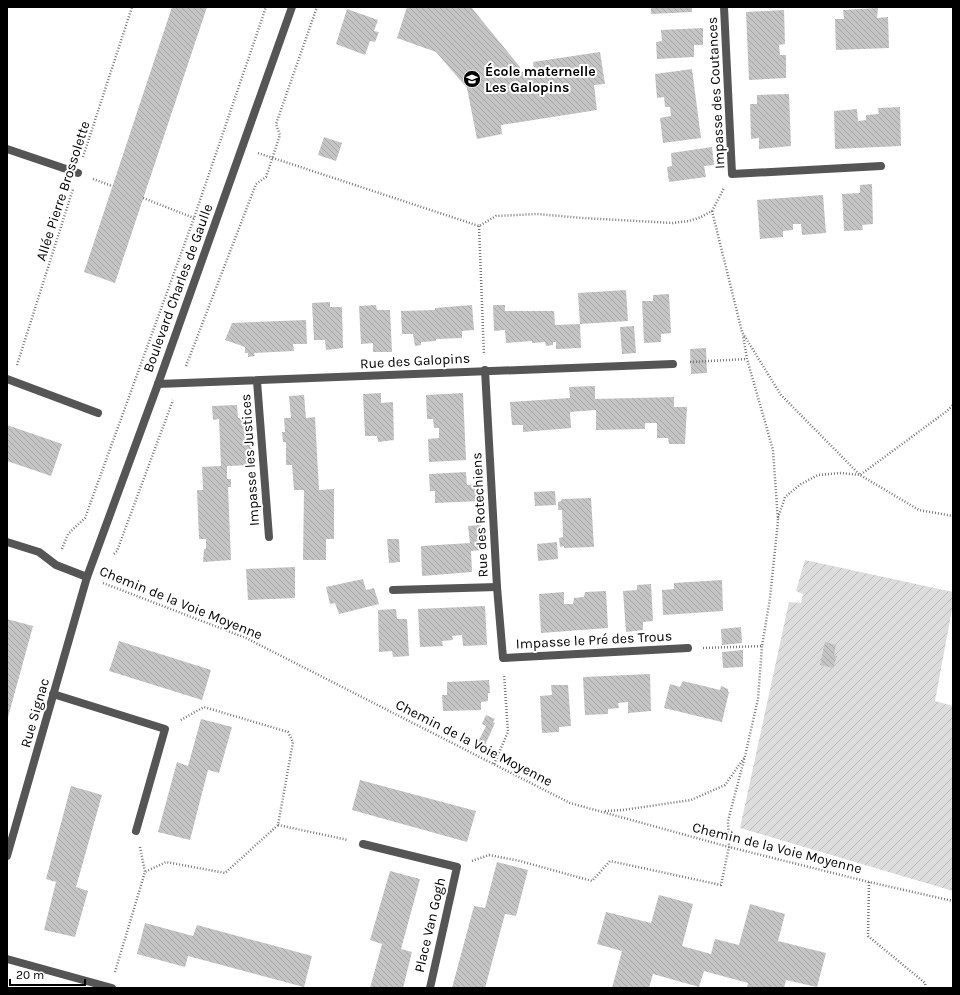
<svg xmlns="http://www.w3.org/2000/svg" width="960" height="995" font-family="Karla,sans-serif">
<style>
.garden{fill:url(#garden-furrows)}
.building{fill:url(#building-back-hatch)}
.lines{fill:none;stroke-linecap:round;stroke-linejoin:round}
.path{stroke:#777;stroke-width:2.5;stroke-dasharray:1 2;stroke-linecap:butt}
.service{stroke:#555;stroke-width:8}
.minor{stroke:#555;stroke-width:8}
.labels{text-anchor:middle;dominant-baseline:central;stroke-width:4;stroke-linejoin:round;paint-order:stroke}
.poi-label{font-size:14px;font-weight:bold;fill:#000;stroke:#fff;text-anchor:start}
.street-label{font-size:14px;fill:#000;stroke:#fff}
</style>
<defs>
<pattern id="garden-furrows" width="10" height="10" patternUnits="userSpaceOnUse"><rect width="10" height="10" fill="#dcdcdc"/><path d="M-1 1l2-2M0 10L10 0M9 11l2-2" fill="none" stroke="#bbb"/></pattern>
<pattern id="building-back-hatch" width="6" height="6" patternUnits="userSpaceOnUse"><rect width="6" height="6" fill="#c4c4c4"/><path d="M-1 5l2 2M0 0l6 6M5-1l2 2" fill="none" stroke="#a7a7a7"/></pattern>
</defs>
<rect width="100%" height="100%" fill="#fff"/>
<path class="garden" d="M805,560l148,32v12l-18,97 18,5v185l-213,-63 49,-226 12,1 2,-9 -7,-3z"/>
<g class="building">
<path d="M172,7h35l-92,276 -31,-11z"/>
<path d="M407,7h64l49,60 1,5 13,-2 -1,-8 67,-10 5,32 -11,1 3,25 -96,15 1,9 -25,5 -10,-51 -31,-36 -39,-14z"/>
<path d="M651,7h41v5l-41,2z"/>
<path d="M878,8l-1,10 11,-1 1,31 -53,2 -1,-31h9l-1,-9z"/>
<path d="M347,9l31,11 -4,11 5,1 -4,10 -5,-1 -5,14 -29,-11z"/>
<path d="M784,10l1,34 -6,1 1,10h6v23l-37,2 -3,-68z"/>
<path d="M703,28v17h-9v12l-37,2 -1,-17 6,-1 -1,-11z"/>
<path d="M692,69l9,69 -38,5 -3,-25 11,-2 -1,-9h-5l-1,-10 -7,1 -2,-24z"/>
<path d="M789,94l2,52 -32,3v-11l-8,1 -1,-35h7v-9z"/>
<path d="M900,107l1,39 -66,3 -1,-38 23,-2 1,12 8,-1v-5l13,-1 -1,-6z"/>
<path d="M324,137l18,6 -6,18 -18,-6z"/>
<path d="M712,147l2,18 -10,1 2,11 -37,5 -2,-15 5,-1 -1,-13z"/>
<path d="M872,184l1,40 -11,1 1,5 -19,1 -2,-37 18,-1v-8z"/>
<path d="M823,195l3,38 -24,2 -1,-11h-8v6l-10,1v6l-23,2 -3,-39z"/>
<path d="M626,290l2,31 -48,3 -2,-31z"/>
<path d="M669,294l2,39 -10,1v8l-17,1 -2,-42h11v-6z"/>
<path d="M330,302v5h12l1,41 -17,2 -1,-10h-11l-2,-37z"/>
<path d="M376,305l1,5h13l2,42h-19v-9l-12,1 -2,-38z"/>
<path d="M472,305l2,25 -12,1v7l-26,1v2l-15,1v3l-6,1 -2,-12h-11l-1,-23 34,-1v-2z"/>
<path d="M493,305h12v6h49l1,14 25,-1 1,24 -25,1v-7h-3v3l-7,1 -1,-4 -13,1v-2l-26,2 -1,-13 -11,1z"/>
<path d="M306,320l1,24h-14l1,7 -40,2 1,3 -7,1v-4h-3v-6l-20,-7 7,-17z"/>
<path d="M634,326l2,27 -14,1 -2,-27z"/>
<path d="M706,348l1,25 -16,1 -1,-25z"/>
<path d="M595,386v13l79,-2v10h13l-2,37h-16l-1,-6h-11v-15h-12v6l-49,1v-20l-26,2 1,16 -48,4v-7h-11l-2,-23 60,-4 -1,-11z"/>
<path d="M381,393v10l12,-1 1,38 -16,2 -1,-6h-12l-2,-42z"/>
<path d="M463,393l3,67 -37,2 -1,-23 11,-1v-10h-5l-1,-9h-6l-1,-24z"/>
<path d="M304,395l2,23 9,-1 4,73 15,-1v50h-8v21h-23l1,-70h-10l-2,-25h-6v-23h-3l-1,-10h3l-1,-14h7l-2,-22z"/>
<path d="M237,405l1,13 12,-1 3,48 -26,1v13h4v8h-3l3,73 -28,2 1,-13h2v-10h-7l-2,-49h6l-1,-23 19,-1 -2,-47 -6,1 -1,-14z"/>
<path d="M7,425l55,19 -11,32 -44,-15z"/>
<path d="M466,472l1,13 12,-1 1,17 -45,2v-12h-5l-1,-17z"/>
<path d="M555,491l1,14 -21,1 -1,-14z"/>
<path d="M591,498l3,49 -30,1v-2l-4,1 -1,-9 4,-1 -1,-27h-4v-8l3,-1 1,-2z"/>
<path d="M481,525l1,25 -11,1 1,21 -50,4 -1,-30 49,-3 -2,-17z"/>
<path d="M387,539h12l1,23 -11,1z"/>
<path d="M557,542l1,17 -20,2 -1,-17z"/>
<path d="M295,567v31l-47,2 -2,-31z"/>
<path d="M363,579l3,11 8,-2 5,16 -40,10 -4,-11 -5,1 -4,-17z"/>
<path d="M722,580l1,31 -60,4 -1,-25 12,-1v-6z"/>
<path d="M651,584l2,37 -10,1v8l-17,2 -3,-41 14,-1v-5z"/>
<path d="M606,591l2,37 -67,5 -2,-39 25,-2v12h9l1,-6 10,-1 1,-5z"/>
<path d="M485,606l2,39 -24,1 -1,-11 -10,1 1,4 -11,1 1,5 -23,1 -2,-38z"/>
<path d="M396,609l1,10h10l2,37 -16,1 -1,-6 -13,1 -1,-42z"/>
<path d="M7,619l26,7 -26,95z"/>
<path d="M741,627l1,16 -20,2 -1,-16z"/>
<path d="M119,641l92,29 -9,30 -93,-29z"/>
<path d="M825,642l11,3 -2,11h3l-4,12 -13,-3z"/>
<path d="M743,650v17l-20,1 -1,-16z"/>
<path d="M650,674l1,37 -23,2v-11l-10,1 1,5 -11,1v5l-23,1 -2,-38z"/>
<path d="M489,680l1,13h-2v8l-7,1v8l-38,1 -1,-16h5v-13z"/>
<path d="M683,681l37,9 1,-4 7,3v3h1l-7,30 -58,-14 6,-24 10,3z"/>
<path d="M551,685h17l3,41 -12,1v5l-17,1 -2,-37 12,-1z"/>
<path d="M486,715l9,4 -2,3 2,1 -10,22 -7,-3 8,-16 -4,-2z"/>
<path d="M201,719l31,8 -13,46 -11,-3 -18,70 -32,-8 19,-70 11,4z"/>
<path d="M360,780l116,31 -9,31 -115,-32z"/>
<path d="M71,786l31,9 -26,92 12,4 -13,46 -31,-7 12,-48 -10,-3z"/>
<path d="M497,862l31,8 -12,46 -11,-2 -20,74h-33l22,-82 11,2z"/>
<path d="M390,871l30,8 -19,70 11,3 -9,36h-33l12,-44 -12,-4z"/>
<path d="M659,895l34,9 -11,42 29,8 4,-15 24,6 11,-41 35,10 -7,27 48,12 -9,34 -31,-7 -2,8h-37l1,-5 -44,-12 -5,16 -46,-13 -4,14h-37l10,-37 -25,-7 9,-32 45,11z"/>
<path d="M145,923l48,13 4,-11 115,31 -8,31 -116,-31 -3,11 -48,-13z"/>
</g>
<g class="lines">
<g class="path">
<path d="M258,153l221,73 17,-10 41,-2 46,4 90,5 16,-2 12,-4 11,-6 12,-23"/>
<path d="M83,157l49,-150"/>
<path d="M93,179l19,7"/>
<path d="M143,198l51,20"/>
<path d="M712,211l30,121 39,63 79,80 87,-64 6,-6"/>
<path d="M479,226l5,129"/>
<path d="M690,362l57,-3"/>
<path d="M17,365l56,-176"/>
<path d="M186,366l70,-182 10,-7 14,-42 -4,-11 41,-117"/>
<path d="M778,518l7,-21 16,-13 17,-9 23,-2 19,2 59,35 34,6"/>
<path d="M62,549l6,-15 17,-16 109,-300 72,-211"/>
<path d="M114,554l3,-3 56,-151"/>
<path d="M103,583l143,55 324,165 159,44 140,35 84,19"/>
<path d="M703,648l59,-2 8,-48 8,-77 -5,-71 -26,-91 -4,-24"/>
<path d="M494,764l14,-32 -4,-58"/>
<path d="M605,811l18,-1 68,-10 34,-15 19,-27"/>
<path d="M278,825l70,15"/>
<path d="M140,847l5,25"/>
<path d="M472,861l17,-6 31,6 72,20 18,-20 111,24 8,-38 -1,-26 17,-65 13,-57 4,-53"/>
<path d="M869,882l-1,54 57,47 1,5"/>
<path d="M115,972l30,-100 21,-10 59,11 53,-48 15,-83 -5,-10 -84,-25 -25,14"/>
</g>
<g class="service">
<path d="M257,381l12,156"/>
<path d="M393,590l104,-3"/>
</g>
<g class="minor">
<path d="M724,7l8,167 149,-8"/>
<path d="M7,149l71,24"/>
<path d="M485,370l12,217 6,71 185,-10"/>
<path d="M7,379l91,34"/>
<path d="M158,384l515,-20"/>
<path d="M7,542l32,10 17,13 31,12"/>
<path d="M53,694l112,35 -29,102"/>
<path d="M363,844l94,23 -27,121"/>
<path d="M7,856l80,-279 71,-193 134,-377"/>
<path d="M7,959l105,29"/>
</g>
</g>
<defs>
<symbol id="school-disc" viewBox="-11 -11 22 22"><circle r="9.5" fill="#000" stroke="#fff"/><path d="M0-5L7-2L0 1L-7-2ZM-4 1L0 2.5L4 1V4Q0 6-4 4Z" fill="#fff"/></symbol>
</defs>
<g fill-rule="evenodd">
<use href="#school-disc" x="462" y="69" width="20" height="20"/>
</g>
<g class="labels">
<g class="poi-label">
<text x="485" y="71">École maternelle<tspan x="485" dy="16">Les Galopins</tspan></text>
</g>
<g class="street-label">
<text transform="translate(716 93) rotate(-93)">Impasse des Coutances</text>
<text transform="translate(63 191) rotate(-72)">Allée Pierre Brossolette</text>
<text transform="translate(178 288) rotate(-70)">Boulevard Charles de Gaulle</text>
<text transform="translate(415 361) rotate(-3)">Rue des Galopins</text>
<text transform="translate(250 460) rotate(-94)">Impasse les Justices</text>
<text transform="translate(480 515) rotate(-93)">Rue des Rotechiens</text>
<text transform="translate(181 603) rotate(22)">Chemin de la Voie Moyenne</text>
<text transform="translate(594 640) rotate(-3)">Impasse le Pré des Trous</text>
<text transform="translate(35 713) rotate(-74)">Rue Signac</text>
<text transform="translate(474 743) rotate(27)">Chemin de la Voie Moyenne</text>
<text transform="translate(777 848) rotate(14)">Chemin de la Voie Moyenne</text>
<text transform="translate(430 925) rotate(-77)">Place Van Gogh</text>
</g>
</g>
<rect width="960" height="995" fill="none" stroke="#000000" stroke-width="16"/>
<path d="M10 979v6h75v-6" fill="none" stroke="#000000" stroke-width="2"/>
<text x="16" y="979" font-size="12" fill="#000000" stroke="#ffffff" stroke-width="3" paint-order="stroke">20 m</text>
</svg>
